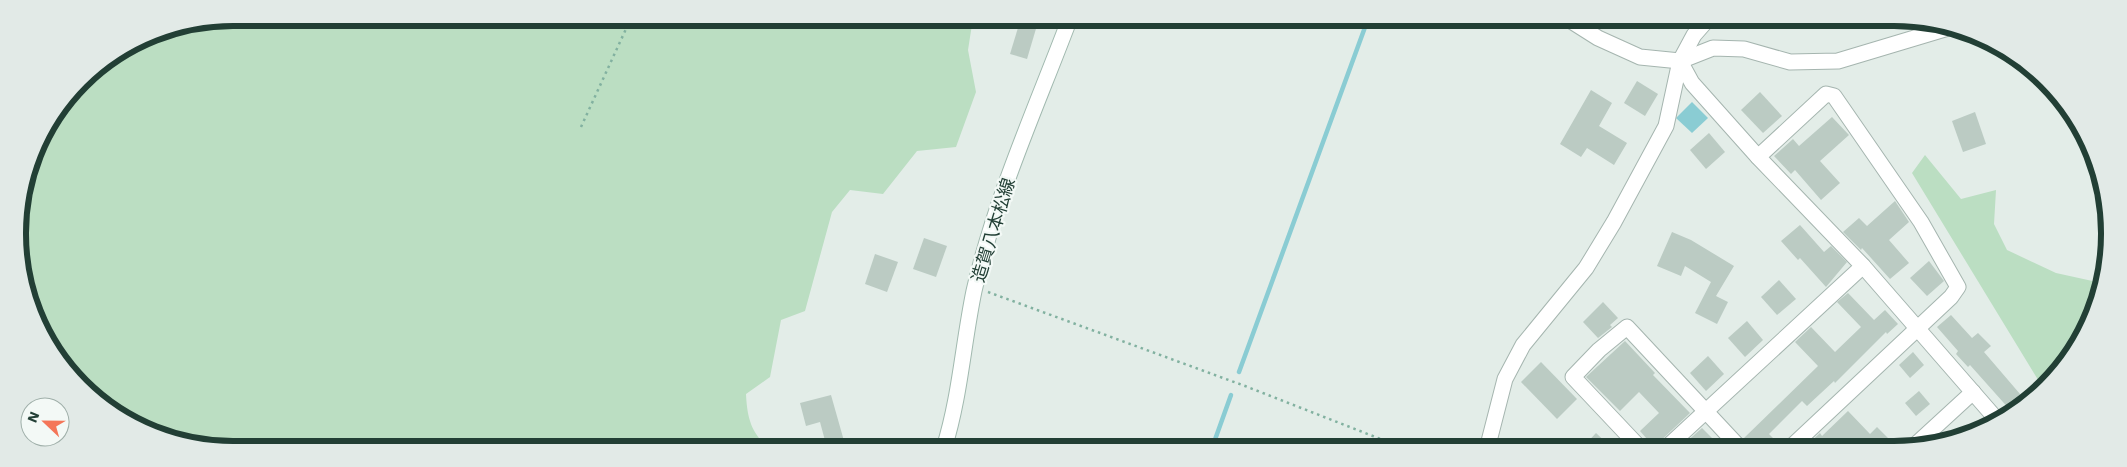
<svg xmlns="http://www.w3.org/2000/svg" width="2127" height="467" font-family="'Work Sans','Noto Sans JP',sans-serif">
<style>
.green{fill:#bbdec2}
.water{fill:#8accd3}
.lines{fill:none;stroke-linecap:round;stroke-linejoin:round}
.stream{stroke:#8accd3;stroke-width:4.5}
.building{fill:#bbcbc3}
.minor-casing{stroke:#a5b5af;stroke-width:17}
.secondary-casing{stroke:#a1b9af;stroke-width:17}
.path{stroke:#82b1a0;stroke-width:2.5;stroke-dasharray:2.5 4;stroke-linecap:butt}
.minor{stroke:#fff;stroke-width:15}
.secondary{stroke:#fff;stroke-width:15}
.labels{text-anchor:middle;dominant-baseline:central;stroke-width:4.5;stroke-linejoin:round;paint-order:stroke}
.street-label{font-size:18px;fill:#223f35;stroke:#f3f9f6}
.rim{fill:none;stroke:#223f35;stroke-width:6}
</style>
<rect width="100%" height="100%" fill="#e3ede8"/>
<g class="green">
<path d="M234,18h739l-5,32 8,42 -20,55 -39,4 -34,43 -33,-4 -18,22 -27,99 -24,9 -11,57 -24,17c1,22 5,42 25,54h-565l-68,-21 -67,-51 -42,-73 -11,-83 16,-69 47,-70 70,-47z"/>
<path d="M1925,155l36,44 35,-9 -2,34 13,26 49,23 41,9 10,-37 1,16 -21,68 -44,59 -131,-215z"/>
</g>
<path class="water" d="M1692,102l16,16 -16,15 -16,-15z"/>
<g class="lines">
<g class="stream">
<path d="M1239,372l129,-353"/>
<path d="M1212,448l19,-53"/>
</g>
</g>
<g class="building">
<path d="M1021,18l17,4 -11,37 -17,-5z"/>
<path d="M1637,81l21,13 -13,22 -21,-13z"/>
<path d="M1591,90l21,13 -13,23 28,17 -13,22 -27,-17 -6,9 -21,-13z"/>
<path d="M1760,92l22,24 -19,17 -22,-23z"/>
<path d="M1975,112l11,32 -23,8 -11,-31z"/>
<path d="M1832,117l17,18 -29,26 20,22 -19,17 -26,-30 -4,4 -17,-18 19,-17 6,7z"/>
<path d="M1709,133l16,19 -19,17 -16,-19z"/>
<path d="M1895,201l14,21 -20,18 20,23 -19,16 -28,-31 -1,2 -18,-18 16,-14 8,8z"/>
<path d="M1800,225l24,27 7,-6 16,16 -21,25 -26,-29 -2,2 -17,-19z"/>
<path d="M1672,232l19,8 43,26 -18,30 12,6 -11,22 -22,-11 16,-31 -26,-16 -4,10 -24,-10z"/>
<path d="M924,238l23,8 -11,31 -23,-8z"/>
<path d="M875,254l23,8 -11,30 -22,-8z"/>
<path d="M1929,261l15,20 -17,15 -17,-18z"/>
<path d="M1779,280l17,19 -19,16 -16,-18z"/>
<path d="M1848,293l26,27 11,-10 13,14 -11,10 -1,-2 -51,51 -1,-2 -27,25 -5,-5 -33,33 5,5 -11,10h-10l-9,-11 74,-72 -23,-24 16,-15 24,25 26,-25 -24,-25z"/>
<path d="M1603,302l15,16 -8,7 2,2 -14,11 -15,-16z"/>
<path d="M1951,315l21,23 6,-5 13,13 -7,6 42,49 -15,10 -41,-46 -2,2 -12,-13 2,-3 -21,-24z"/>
<path d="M1747,321l16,19 -18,17 -17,-19z"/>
<path d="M1625,341l30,32 -2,2 37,38 -36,34 -14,-16 19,-18 -20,-21 -19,19 -34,-34z"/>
<path d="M1913,352l11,13 -14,13 -11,-13z"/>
<path d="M1708,356l16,18 -18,17 -16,-18z"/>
<path d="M1541,362l36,37 -20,20 -36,-37z"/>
<path d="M1919,391l11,13 -14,12 -11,-13z"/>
<path d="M831,395l15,53h-19l-7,-26 -14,4 -6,-23z"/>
<path d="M1848,411l22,23 7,-7 15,15 -8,7h-81l17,-16 2,3z"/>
<path d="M1702,428l11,11 -11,10h-12l-5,-6z"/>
<path d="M1596,433l17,16h-32z"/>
</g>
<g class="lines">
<defs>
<g id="minor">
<path d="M1568,19l30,19 42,19 40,4 33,-13 31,1 46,13 48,-1 110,-33"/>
<path d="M1680,61l12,22 66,74 105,109 135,155"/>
<path d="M1758,157l68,-63 8,2 87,126 37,65 -7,10 -162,152"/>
<path d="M1912,448l61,-56"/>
<path d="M1487,449l18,-70 18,-34 63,-77 28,-46 52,-96 14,-65 14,-26 14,-16"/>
<path d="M1641,449l-68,-72 26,-27 28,-23 114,122"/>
<path d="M1665,449l198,-183"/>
</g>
<path id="secondary" d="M944,448c16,-51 19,-104 30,-157 21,-93 62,-183 96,-273"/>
</defs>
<use href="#minor" class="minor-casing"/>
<use href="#secondary" class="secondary-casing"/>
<g class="path">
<path d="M581,127l50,-109"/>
<path d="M988,292l257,94 161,63"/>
</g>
<use href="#minor" class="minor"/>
<use href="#secondary" class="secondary"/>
</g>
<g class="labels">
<g class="street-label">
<text transform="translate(993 230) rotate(-73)">造賀八本松線</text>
</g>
</g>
<path d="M0 0H2127V467H0ZM233 26H1894A207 207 0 0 1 2101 233V234A207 207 0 0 1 1894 441H233A207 207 0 0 1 26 234V233A207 207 0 0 1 233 26Z" fill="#e2eae7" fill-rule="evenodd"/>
<path class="rim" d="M233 26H1894A207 207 0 0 1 2101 233V234A207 207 0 0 1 1894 441H233A207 207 0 0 1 26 234V233A207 207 0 0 1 233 26Z"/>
<g transform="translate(45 422) rotate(292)"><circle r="24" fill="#f3f9f6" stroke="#9fafa9"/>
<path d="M0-4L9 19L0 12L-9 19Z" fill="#f47659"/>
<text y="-8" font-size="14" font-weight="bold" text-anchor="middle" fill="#223f35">N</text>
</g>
</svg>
